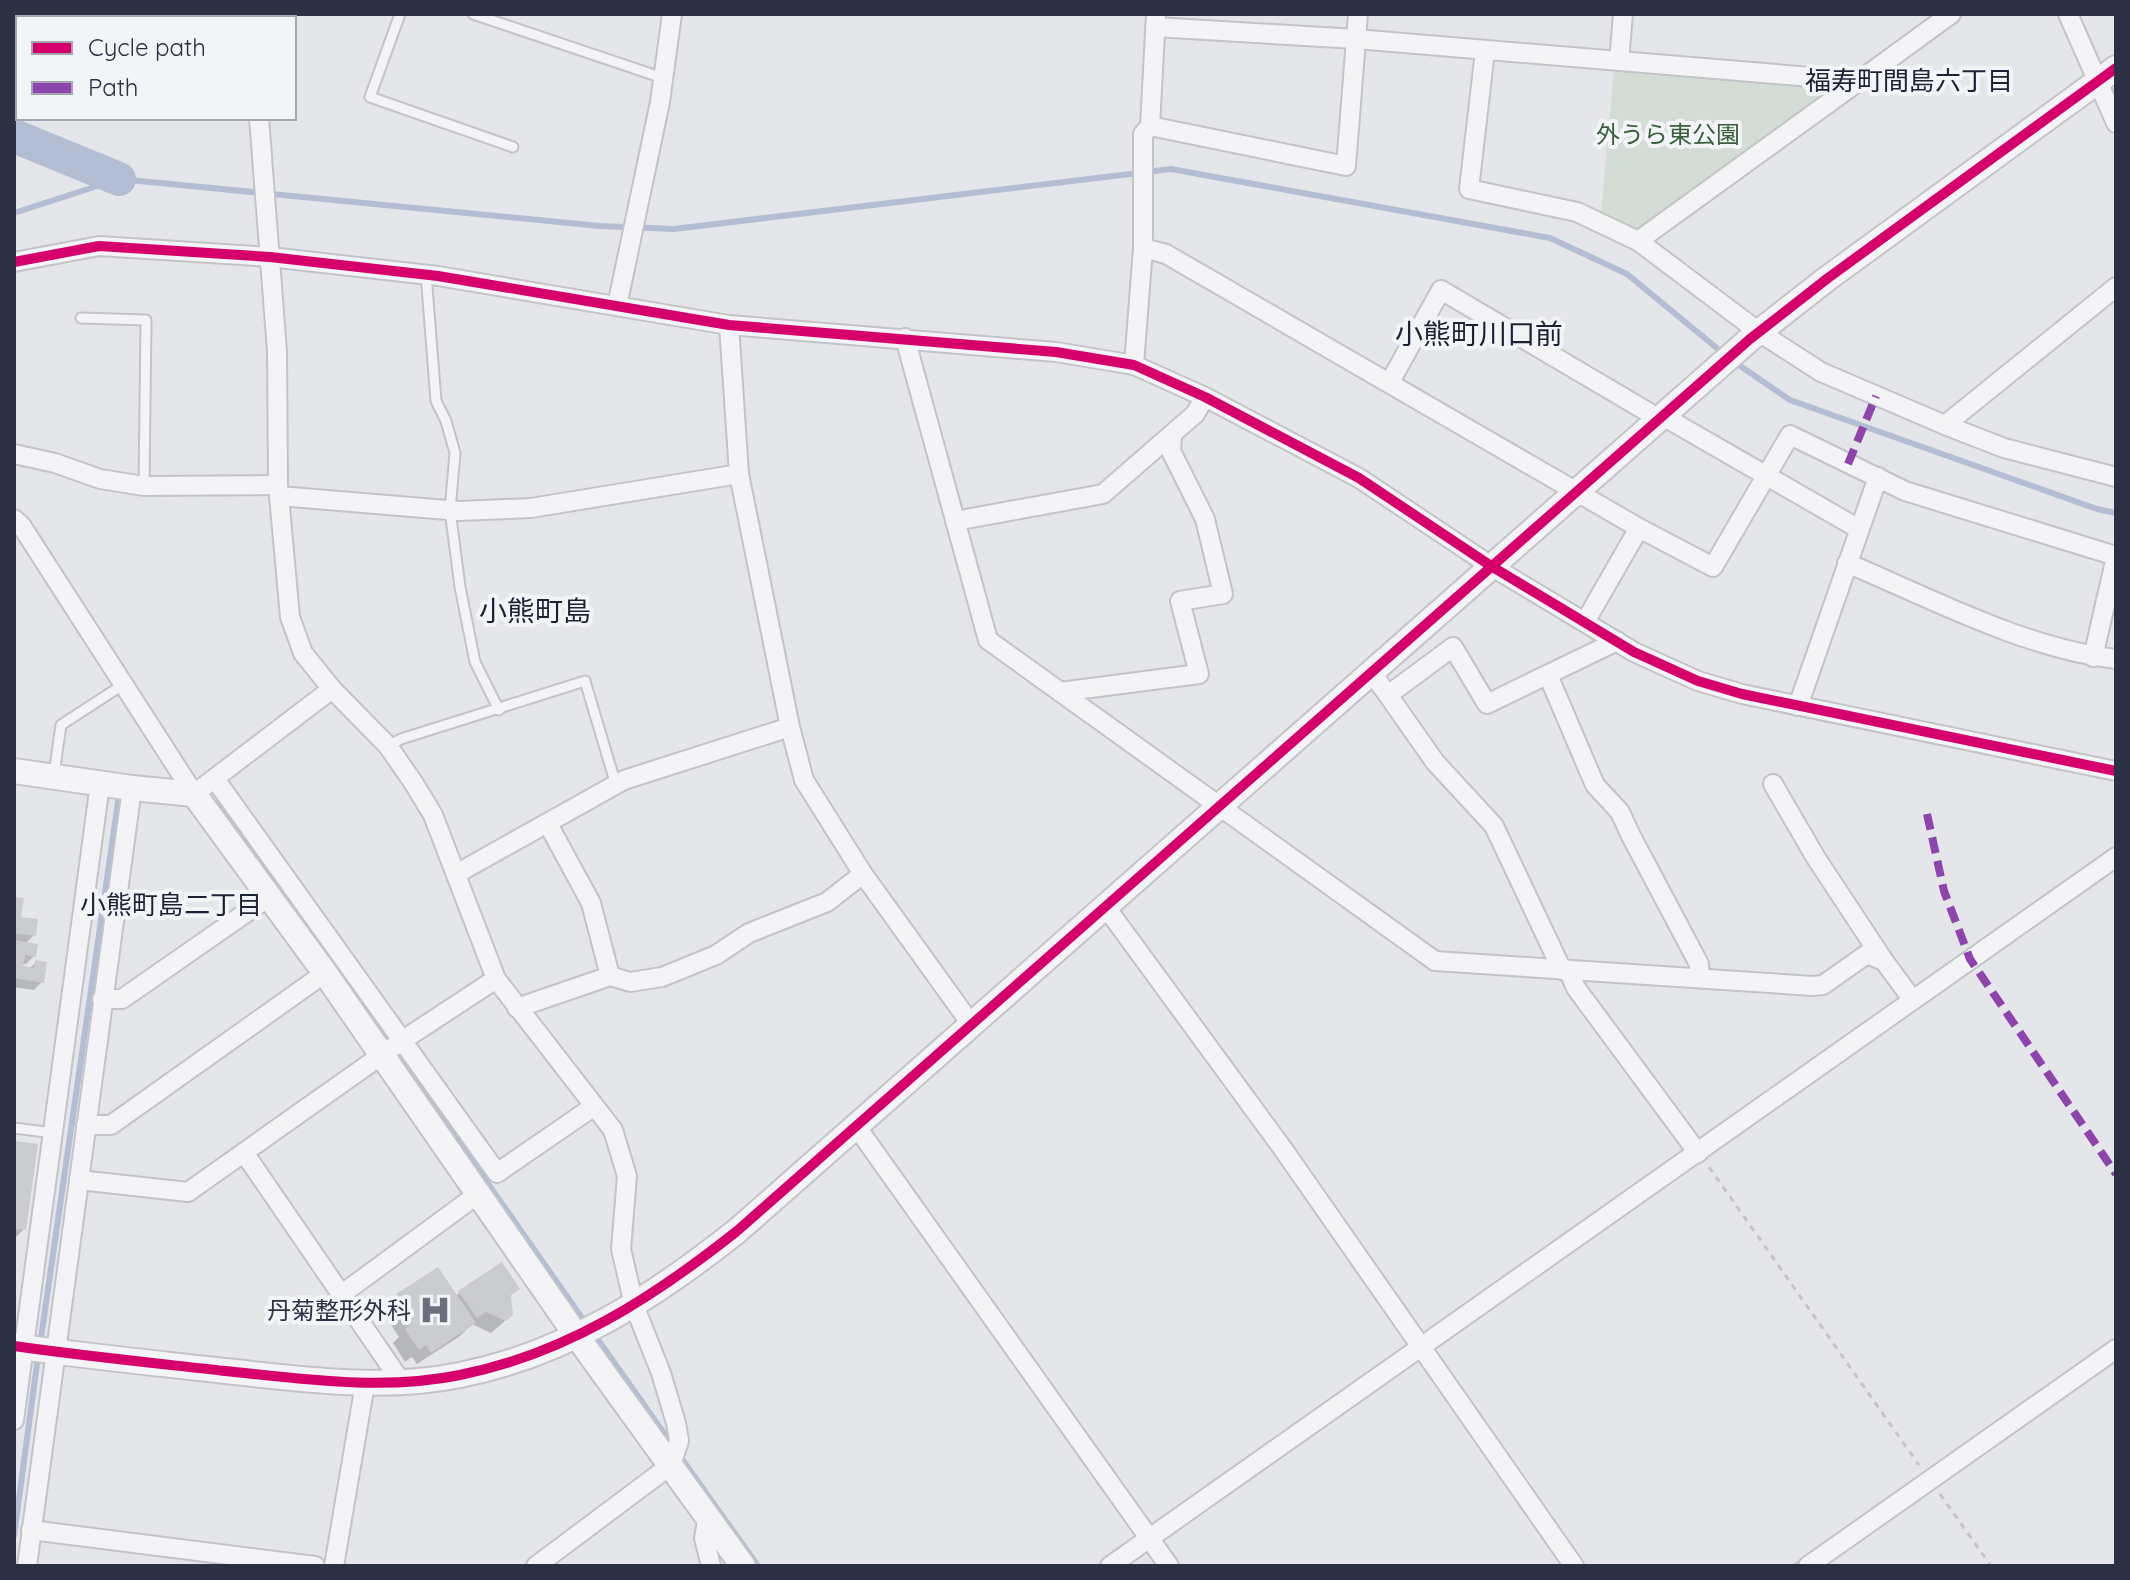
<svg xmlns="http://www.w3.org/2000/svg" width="2130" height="1580" font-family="Quicksand,'Noto Sans JP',sans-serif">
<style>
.green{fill:#d4ddd5}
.shadow{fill:#0003}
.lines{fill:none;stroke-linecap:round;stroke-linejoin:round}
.stream{stroke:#b3bed4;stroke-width:6}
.river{stroke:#b3bed4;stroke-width:34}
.building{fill:#cbccd0}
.service-casing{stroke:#c3c4c7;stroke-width:13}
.minor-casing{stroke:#c3c4c7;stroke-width:22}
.tertiary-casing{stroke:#c3c4c7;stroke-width:28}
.path{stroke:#c4c4c9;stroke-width:3;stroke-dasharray:6 6;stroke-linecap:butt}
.service{stroke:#f4f4f6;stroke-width:9}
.minor{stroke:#f4f4f6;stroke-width:18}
.tertiary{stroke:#f4f4f6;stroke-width:24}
.quiet{stroke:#8e44ad;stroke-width:8;stroke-dasharray:16 8;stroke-linecap:butt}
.cycleway-casing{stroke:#f3f4f8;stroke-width:15}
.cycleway{stroke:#d6006c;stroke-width:10}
.labels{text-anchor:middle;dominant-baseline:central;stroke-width:8;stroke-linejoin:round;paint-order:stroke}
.park-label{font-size:24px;fill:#396038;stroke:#f3f4f8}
.poi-label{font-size:24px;fill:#2b3044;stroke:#f3f4f8;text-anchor:end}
.neighbourhood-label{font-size:26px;fill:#1d2135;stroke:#f3f4f8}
.quarter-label{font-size:28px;fill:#1d2135;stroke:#f3f4f8}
</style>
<rect width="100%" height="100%" fill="#e5e6e9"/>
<path class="green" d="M1614,70l222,17 -197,143 -38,-17z"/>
<g class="shadow">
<path d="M14,899l4,20 16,16 -9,9 9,12 -8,8 -10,-1 13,6 7,-7 6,20 -8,8 -20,-3z"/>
<path d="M14,1143l10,86 -10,10z"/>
<path d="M518,1288l-9,9 2,18 -14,13 -6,5 -19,-9 -12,12 -43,28 -5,-7 -7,5 -12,-19 6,-6 -17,-26 13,-14h60l5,-5z"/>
</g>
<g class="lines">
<g class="stream">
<path d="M14,213l105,-34 481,47 74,3 497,-60 379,69 77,36 97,80"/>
<path d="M1733,361l57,39 307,109 19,4"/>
<path d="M219,802l115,163"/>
<path d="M343,977l244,348"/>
<path d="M594,1334l79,112"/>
<path d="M40,1345l79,-550"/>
<path d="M679,1455l79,111"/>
<path d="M14,1536l24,-180"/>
<path d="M1796,1566l10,-7"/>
</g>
<path class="river" d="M14,136l105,43"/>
</g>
<g class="building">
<path d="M14,897l10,1 -3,19 17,2 -2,17 -22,-3z"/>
<path d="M14,940l24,4 -2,13 -11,-2 -2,11 11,2 1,-8 12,2 -3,21 -30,-5z"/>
<path d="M14,1141l24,3 -12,86 -12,-1z"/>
<path d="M502,1262l18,27 -9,6 2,20 -7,6 -20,-9 -9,6 -19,-27z"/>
<path d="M438,1267l38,56 -45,30 -5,-8 -7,5 -14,-21 7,-5 -19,-28z"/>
</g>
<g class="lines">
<defs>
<g id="service">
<path d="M400,14l-30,83 143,50"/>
<path d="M473,14l190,64"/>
<path d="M426,274l10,127 10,20 9,32 -5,57 10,77 15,75 24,48"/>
<path d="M81,318l65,2 -2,166"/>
<path d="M388,746l13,-7 184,-58 31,104"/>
<path d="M54,774l7,-49 63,-41"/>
<path d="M14,1128l40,5"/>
</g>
<g id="minor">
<path d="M251,14v4"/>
<path d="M2068,14l48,109"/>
<path d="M1155,27l201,12 503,42 -221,160 -61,-29 -108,-23 16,-138"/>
<path d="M1619,61l4,-47"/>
<path d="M1859,81l92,-67"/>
<path d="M259,118l18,233 1,134 12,132 13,36 29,36 56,57 25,36 20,33 63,164 117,151 14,46 -6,73 13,56 27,68 15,50 3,18 -8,24 -135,101"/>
<path d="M1150,126l196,40 12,-152"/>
<path d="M1638,241l121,91 62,40 124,53 171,-138"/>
<path d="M1143,248l23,6 473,274 74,39 77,-132 115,56 211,65"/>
<path d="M14,262l85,-16 171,11 168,19 291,49 327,27 78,13 71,32 154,81 132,88 143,86 64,29 44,13 374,77"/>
<path d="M617,306l43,-204 12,-88"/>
<path d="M729,325l10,149 51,253 14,53 59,94 108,150"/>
<path d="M905,338l83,302 447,321 378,25 10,-1 44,-31 17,7 28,38"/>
<path d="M1134,365l9,-117v-114l7,-8 6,-112"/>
<path d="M1390,382l51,-92 217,128"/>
<path d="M1661,415l198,114"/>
<path d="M1945,425l59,23 112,29"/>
<path d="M14,454l41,9 45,16 44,7 134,-1"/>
<path d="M279,496l180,15 72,-3 208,-34"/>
<path d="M14,519l7,6 173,269 138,-105"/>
<path d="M955,521l148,-27 92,-80 10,-17"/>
<path d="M1847,563c83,35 179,86 269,96"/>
<path d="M1585,622l54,-94"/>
<path d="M2093,657l23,-100"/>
<path d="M1371,672l17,23 65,-48 34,57 130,-63"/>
<path d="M1548,675l47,110 25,27 10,22 69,130 1,14"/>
<path d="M1060,692l139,-18 -19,-73 43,-7 -18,-75 -34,-68 1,-16"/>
<path d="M1388,695l47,67 59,64 68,144"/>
<path d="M1798,706l80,-229"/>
<path d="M215,779l282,394 96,-66"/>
<path d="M1773,784l43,74 68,103"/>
<path d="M548,824l43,79 19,73"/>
<path d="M456,874l168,-94 166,-53"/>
<path d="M1105,906l178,243 291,417"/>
<path d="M1569,972l7,16 122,165"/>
<path d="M102,999h20l148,-103"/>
<path d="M517,1008l93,-32 20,6 32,-5 54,-22 33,-22 78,-31 36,-28"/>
<path d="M86,1125h25l214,-152"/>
<path d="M856,1126l313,440"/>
<path d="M245,1154l157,229"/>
<path d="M79,1180l109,12 215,-152 93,-61"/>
<path d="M342,1294l136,-100"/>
<path d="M14,1420l86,-636"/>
<path d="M708,1516l-4,22 7,28"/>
<path d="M31,1530l284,36"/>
<path d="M27,1566l105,-778"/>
<path d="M334,1566l31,-182"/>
<path d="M1110,1566l1006,-709"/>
<path d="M1808,1566l308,-217"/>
</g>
<g id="tertiary">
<path d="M14,771l118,17 62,6 131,179 251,362 167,231"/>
<path d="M14,1346c70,10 140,17 211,25 78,8 157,20 235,4 106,-21 194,-78 277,-144l1013,-892 78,-61 288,-210"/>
</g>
</defs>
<use href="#service" class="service-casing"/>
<use href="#minor" class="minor-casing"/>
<use href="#tertiary" class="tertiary-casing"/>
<g class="path">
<path d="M1709,1167l210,298"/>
<path d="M1940,1494l51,72"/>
</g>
<use href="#service" class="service"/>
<use href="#minor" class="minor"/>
<use href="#tertiary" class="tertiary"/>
<g class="quiet">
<path d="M1848,464l28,-68"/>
<path d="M1927,814l17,77 26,68 146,215"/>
</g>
<defs>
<g id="cycleway">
<path d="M14,262l85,-16 171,11 168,19 291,49 327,27 78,13 71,32 154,81 132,88 143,86 64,29 44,13 374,77"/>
<path d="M14,1346c70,10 140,17 211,25 78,8 157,20 235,4 106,-21 194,-78 277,-144l1013,-892 78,-61 288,-210"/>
</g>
</defs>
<use href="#cycleway" class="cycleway-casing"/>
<use href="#cycleway" class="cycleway"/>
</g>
<defs>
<symbol id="hospital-bare" viewBox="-9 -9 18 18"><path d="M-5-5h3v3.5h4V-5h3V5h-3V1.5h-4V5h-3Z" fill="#6c707e" stroke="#f3f4f8" stroke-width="2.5" paint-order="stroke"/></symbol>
</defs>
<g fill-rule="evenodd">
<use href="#hospital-bare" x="413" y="1288" width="44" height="44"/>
</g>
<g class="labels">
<g class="park-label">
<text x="1668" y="134">外うら東公園</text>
</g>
<g class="poi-label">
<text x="411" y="1310">丹菊整形外科</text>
</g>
<g class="neighbourhood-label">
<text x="1909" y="80">福寿町間島六丁目</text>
<text x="171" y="904">小熊町島二丁目</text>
</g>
<g class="quarter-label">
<text x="1479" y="333">小熊町川口前</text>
<text x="535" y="610">小熊町島</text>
</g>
</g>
<rect width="2130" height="1580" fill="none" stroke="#2b3044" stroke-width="32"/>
<rect x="16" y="16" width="280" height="104" fill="#f3f4f8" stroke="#a3a6b0" stroke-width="2"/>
<rect x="32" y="42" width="40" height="12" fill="#d6006c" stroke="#a3a6b0" stroke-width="2"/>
<text x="88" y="56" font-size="24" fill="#2b3044">Cycle path</text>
<rect x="32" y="82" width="40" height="12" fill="#8e44ad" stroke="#a3a6b0" stroke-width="2"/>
<text x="88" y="96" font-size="24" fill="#2b3044">Path</text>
</svg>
